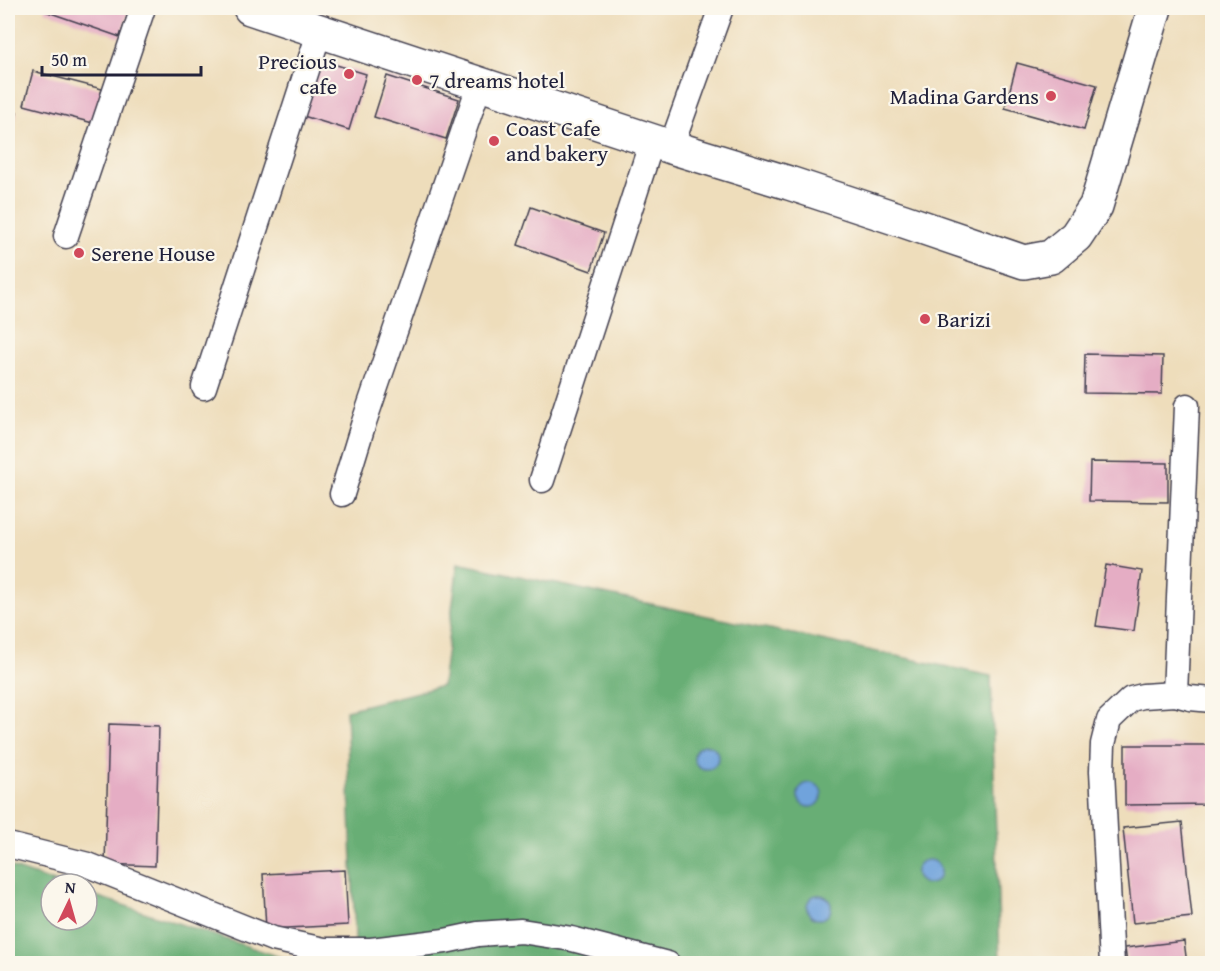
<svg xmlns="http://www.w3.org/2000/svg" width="1220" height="971" font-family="'Gentium Book Plus',serif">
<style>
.forest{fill:#67ae74;stroke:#446858;stroke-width:1.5}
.water{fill:#70a3dc;stroke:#49628c;stroke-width:1.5}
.building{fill:#e5adc4}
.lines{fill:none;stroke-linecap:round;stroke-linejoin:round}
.street-casing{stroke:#413e4e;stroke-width:27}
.secondary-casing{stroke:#413e4e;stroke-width:36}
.street{stroke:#fff;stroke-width:24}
.secondary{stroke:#fff;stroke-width:33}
.poi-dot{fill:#d1495b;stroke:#fbf7ec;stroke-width:2}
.labels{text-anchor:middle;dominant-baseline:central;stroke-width:4.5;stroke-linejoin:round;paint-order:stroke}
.poi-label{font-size:22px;fill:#22223b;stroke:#fbf7ec;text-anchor:start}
</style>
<rect width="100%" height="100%" fill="#fbf7ec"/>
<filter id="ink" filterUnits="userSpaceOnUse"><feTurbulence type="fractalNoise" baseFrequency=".0167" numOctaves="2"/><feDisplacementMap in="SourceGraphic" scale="12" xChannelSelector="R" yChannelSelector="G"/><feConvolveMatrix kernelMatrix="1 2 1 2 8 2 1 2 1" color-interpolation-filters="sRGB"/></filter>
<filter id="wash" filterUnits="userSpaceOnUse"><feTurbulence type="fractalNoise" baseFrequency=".008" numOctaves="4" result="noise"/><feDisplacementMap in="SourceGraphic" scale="24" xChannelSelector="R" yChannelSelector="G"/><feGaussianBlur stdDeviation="1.35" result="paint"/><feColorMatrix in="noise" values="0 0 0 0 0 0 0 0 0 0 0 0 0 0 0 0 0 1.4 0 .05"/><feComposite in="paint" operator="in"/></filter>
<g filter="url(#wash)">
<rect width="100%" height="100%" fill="#edb"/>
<g class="forest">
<path d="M458,563l533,113 9,287h-644l-10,-253 96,-24z"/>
<path d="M8,866l52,18h-9v36h36v-27l211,70h-290z"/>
</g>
<g class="water">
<circle cx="706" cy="757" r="12"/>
<circle cx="810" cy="795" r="12"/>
<circle cx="928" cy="872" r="12"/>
<circle cx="819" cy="907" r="12"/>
</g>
<g id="blocks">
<g class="building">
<path d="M46,8h84l-10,29 -75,-26z"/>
<path d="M317,59l49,15 -17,56 -49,-15z"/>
<path d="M1017,63l80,22 -13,45 -79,-22z"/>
<path d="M33,71l69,18 -9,34 -69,-18z"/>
<path d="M387,76l72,23 -13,40 -72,-22z"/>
<path d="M8,110l9,3 -9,31z"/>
<path d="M531,207l73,26 -13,38 -73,-26z"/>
<path d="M1085,354l78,2 -1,38 -78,-1z"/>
<path d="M1090,462l78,1v39l-79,-1z"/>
<path d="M1106,565l36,6 -8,60 -38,-5z"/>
<path d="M109,724l50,2 -4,140 -50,-2z"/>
<path d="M1125,745h87v59l-87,1z"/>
<path d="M1182,822l10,95 -59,6 -10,-95z"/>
<path d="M345,870l3,55 -82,4 -3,-55z"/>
<path d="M1184,941l3,23h-60l-2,-16z"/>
</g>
</g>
</g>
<g filter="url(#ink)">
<use href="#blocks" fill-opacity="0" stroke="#413e4e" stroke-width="1.5"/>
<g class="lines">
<defs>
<g id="street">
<path d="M671,147l50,-139"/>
<path d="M66,236l77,-228"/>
<path d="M204,387l116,-357"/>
<path d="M542,480l110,-339"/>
<path d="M342,494l22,-72 116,-339"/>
<path d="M1175,694l12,-288"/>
<path d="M8,845l80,20 185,74 51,11h47l74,-9 33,-7 43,-3 51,8 96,25"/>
<path d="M1112,964l-10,-193 1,-27 6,-24 22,-21 12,-3 32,-2 15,4 22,2"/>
</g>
<path id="secondary" d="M250,8l421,139 118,36 115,38 120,41 27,-5 25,-21 20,-30 59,-198"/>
</defs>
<use href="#street" class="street-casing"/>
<use href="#secondary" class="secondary-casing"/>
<use href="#street" class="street"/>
<use href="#secondary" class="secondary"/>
</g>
</g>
<g class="poi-dot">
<circle cx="349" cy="74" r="6"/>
<circle cx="417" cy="80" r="6"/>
<circle cx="1051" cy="96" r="6"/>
<circle cx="494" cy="141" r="6"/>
<circle cx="79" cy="253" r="6"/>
<circle cx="925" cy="319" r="6"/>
</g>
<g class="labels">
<g class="poi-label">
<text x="337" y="61" text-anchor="end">Precious<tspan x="337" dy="25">cafe</tspan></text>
<text x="429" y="80">7 dreams hotel</text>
<text x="1039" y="96" text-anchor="end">Madina Gardens</text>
<text x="506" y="128">Coast Cafe<tspan x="506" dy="25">and bakery</tspan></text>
<text x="91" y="253">Serene House</text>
<text x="937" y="319">Barizi</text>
</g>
</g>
<rect width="1220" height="971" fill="none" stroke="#fbf7ec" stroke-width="30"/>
<g transform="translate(69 902) rotate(5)"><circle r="28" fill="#fbf7ec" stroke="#a4a2a5" stroke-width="1.5"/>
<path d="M0-4.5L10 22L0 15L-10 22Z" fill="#d1495b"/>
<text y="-9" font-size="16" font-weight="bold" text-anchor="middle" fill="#22223b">N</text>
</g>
<path d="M42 66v9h159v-9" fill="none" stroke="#22223b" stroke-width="3"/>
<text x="51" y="66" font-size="18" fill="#22223b" stroke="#fbf7ec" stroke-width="4.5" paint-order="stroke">50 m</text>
</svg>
